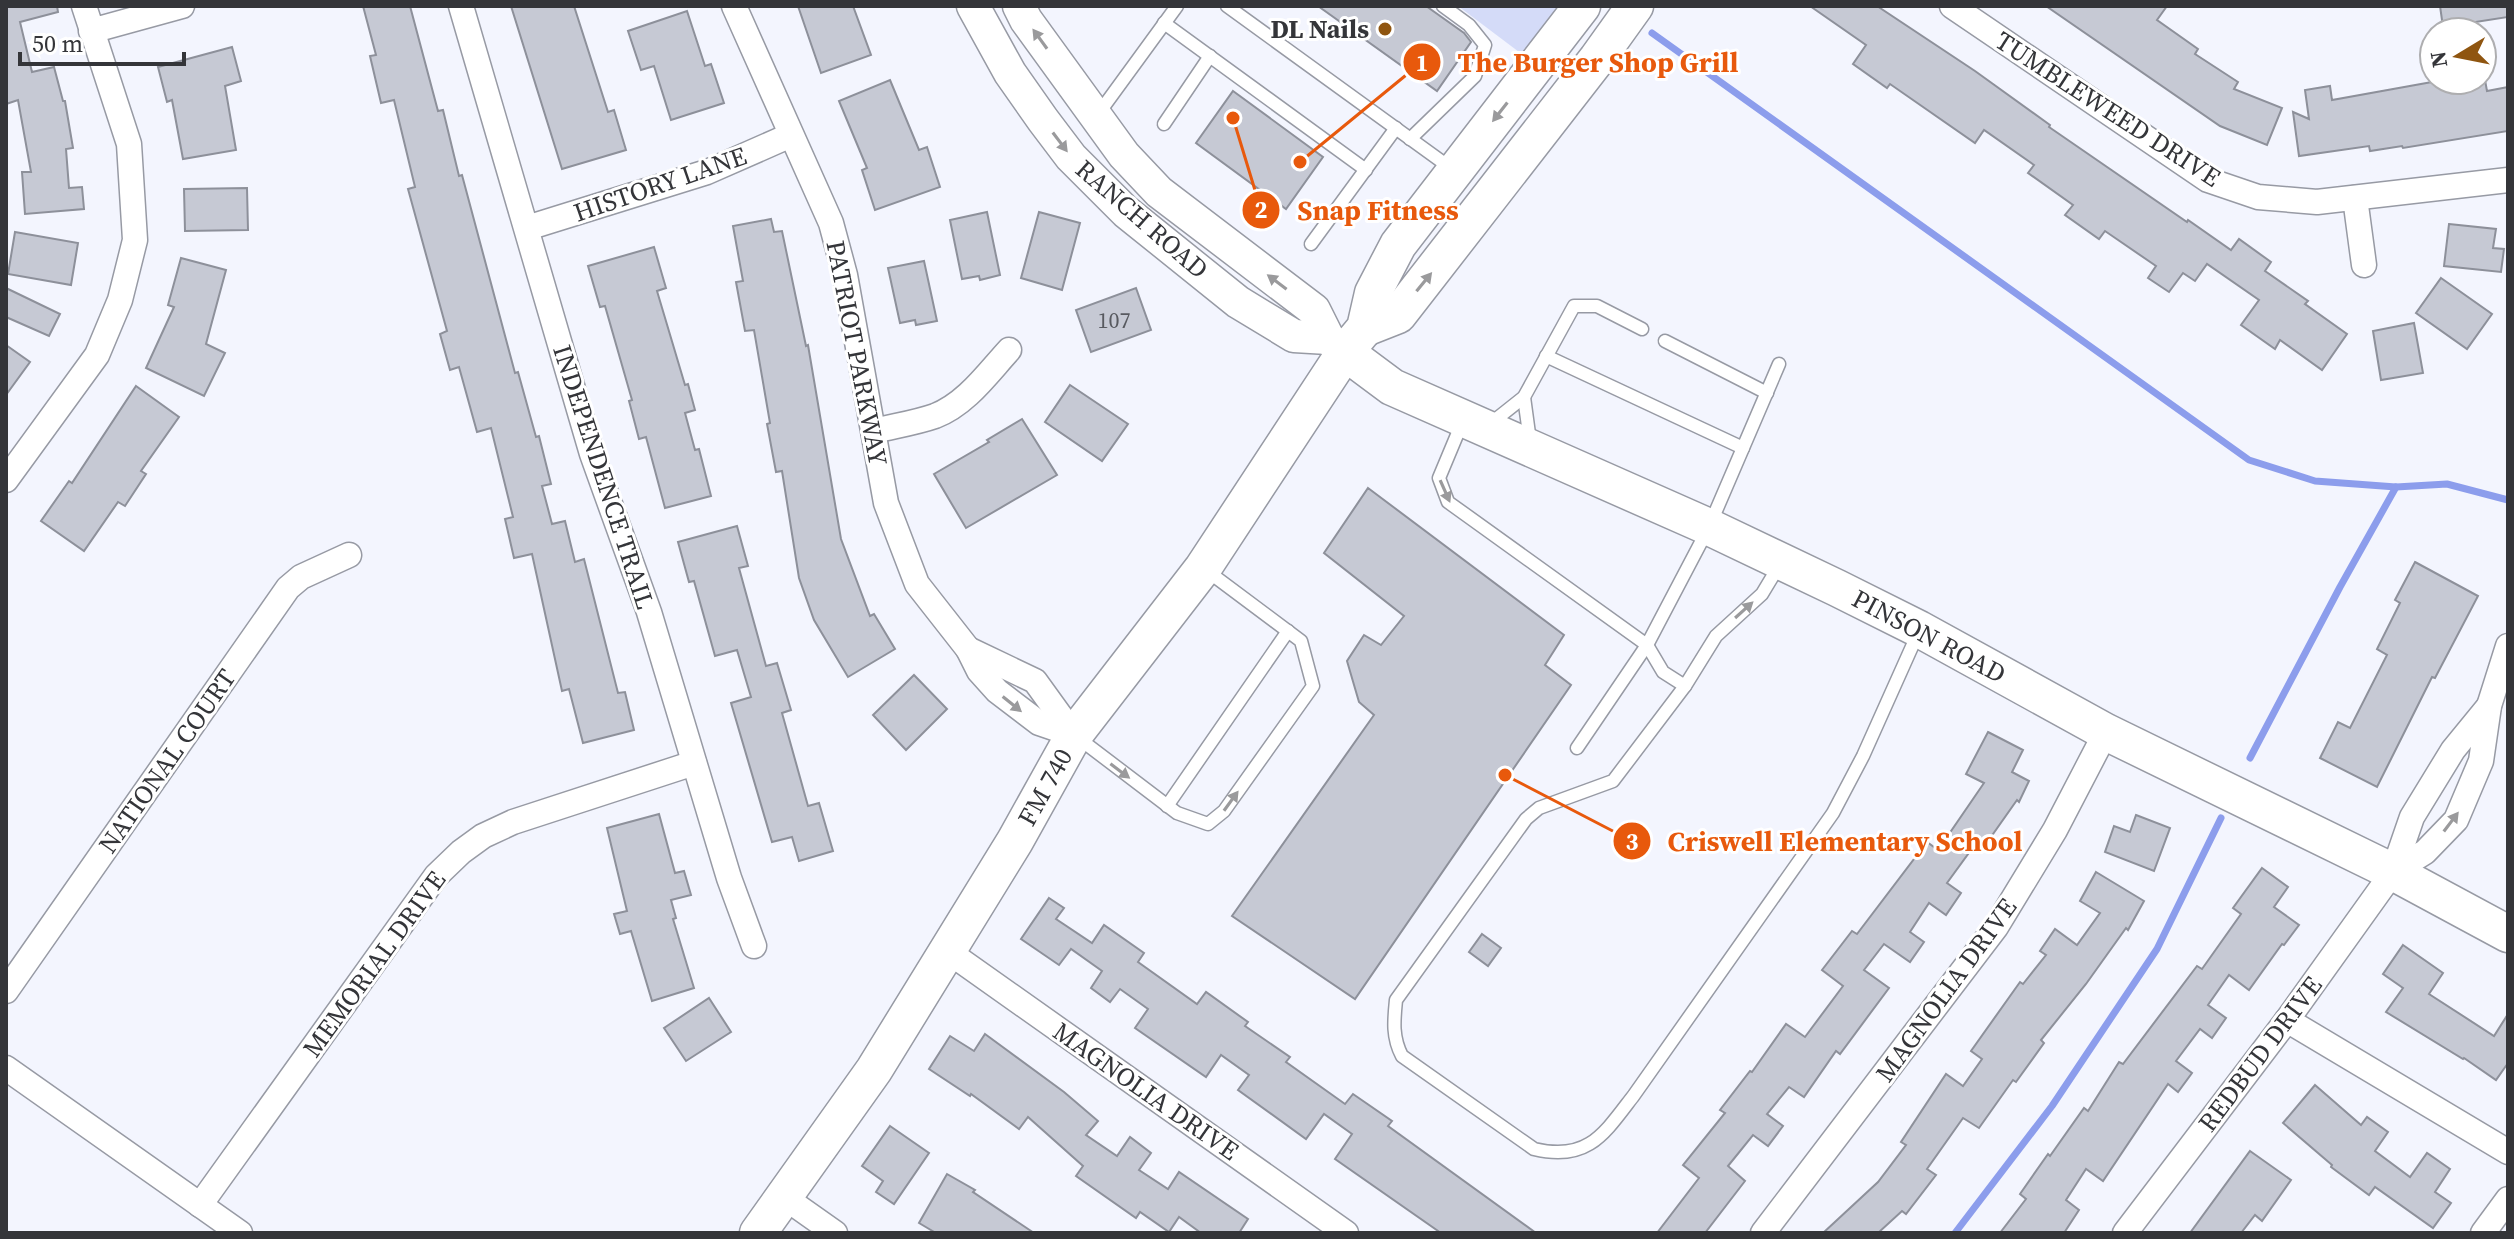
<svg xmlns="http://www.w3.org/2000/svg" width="2514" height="1239" font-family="'Source Serif 4',serif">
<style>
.green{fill:#d4dbf8}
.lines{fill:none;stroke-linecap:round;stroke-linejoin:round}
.stream{stroke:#8c9dec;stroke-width:7}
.building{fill:#c6c9d4;stroke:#8d909a;stroke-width:2}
.service-casing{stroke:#979aa4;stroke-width:15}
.minor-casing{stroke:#979aa4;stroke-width:27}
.tertiary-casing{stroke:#979aa4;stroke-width:35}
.secondary-casing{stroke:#979aa4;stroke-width:39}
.service{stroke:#fff;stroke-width:12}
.minor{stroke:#fff;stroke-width:24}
.tertiary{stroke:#fff;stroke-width:32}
.secondary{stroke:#fff;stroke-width:36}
.oneway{fill:#9a9a9c}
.poi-dot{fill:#8f5510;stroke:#fff;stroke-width:3}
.labels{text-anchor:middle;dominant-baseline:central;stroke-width:6;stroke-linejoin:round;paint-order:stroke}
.number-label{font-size:22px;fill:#585a60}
.poi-label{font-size:26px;font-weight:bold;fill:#343539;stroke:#fff;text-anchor:end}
.street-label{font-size:26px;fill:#343539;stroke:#fff}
.leader{fill:none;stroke:#e8590c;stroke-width:3}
.callout-dot{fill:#e8590c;stroke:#fff;stroke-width:3}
.mark-label{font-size:24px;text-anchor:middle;font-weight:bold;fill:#fff}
.callout-label{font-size:28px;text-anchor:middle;font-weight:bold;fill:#e8590c;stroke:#fff;stroke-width:6;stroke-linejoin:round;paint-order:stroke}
</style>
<rect width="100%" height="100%" fill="#f3f5fe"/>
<path class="green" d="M1458,6h106l-37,52z"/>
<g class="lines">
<g class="stream">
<path d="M1652,33l597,427 66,21 81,6 51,-3 61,16"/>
<path d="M2250,758l90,-171 56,-100"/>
<path d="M1955,1233l97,-127 105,-157 64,-131"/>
</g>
</g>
<g class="building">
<path d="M6,6h51l1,6 -38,10 12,50 22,-5 9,34h2l8,47 -7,1 3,39 13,-1 2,22 -59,5 -3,-42h9l-13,-72 -12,4z"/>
<path d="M363,6h47l28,105 5,-1 16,66 3,-1 53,198 3,-1 18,65 3,-1 12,48 -9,2 10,38 13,-3 10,41 9,-3 34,134 7,-1 9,38 -51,13 -14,-54 -7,2 -30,-137 -18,4 -9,-39 8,-2 -22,-89 -14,4 -18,-65 -9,3 -10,-36 7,-3 -39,-142 7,-2 -21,-87 -13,3 -11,-47 6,-1z"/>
<path d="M511,6h63l34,106 6,-2 12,40 -64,19z"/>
<path d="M798,6h55l18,49 -50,18z"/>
<path d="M1318,6h108l38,27 7,9 -34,49z"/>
<path d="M1810,6h67l98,65 75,54 -1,2 138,95 1,-2 43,30 8,-11 32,23 -6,9 43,30 -3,3 42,30 -25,36 -42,-30 -5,9 -34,-24 18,-25 -52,-36 -12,17 -12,-8 -14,19 -21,-14 8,-12 -51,-35 -6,8 -34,-24 8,-10 -45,-32 6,-8 -50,-35 -9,13 -85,-59 -3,4 -34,-24 13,-19z"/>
<path d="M2046,6h121l-10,14 41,29 -3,5 43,28 -4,7 48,19 -15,37 -47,-19z"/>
<path d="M2440,6h68v11l-65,10z"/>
<path d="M687,11l18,55 6,-2 13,39 -53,17 -17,-54 -13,4 -13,-39z"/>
<path d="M232,47l9,34 -16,5 11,64 -53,9 -11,-59 -5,2 -9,-35z"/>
<path d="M890,80l29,70 8,-3 13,40 -65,23 -13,-40 5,-2 -28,-67z"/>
<path d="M2443,80h42l2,11 21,-4v44l-105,17 -1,-2 -32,5 -1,-5 -70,10 -6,-44 16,7 -4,-29 25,-4 2,14z"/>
<path d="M1233,91l90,66 -37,52 -90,-66z"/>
<path d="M247,188l1,42 -63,1 -1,-42z"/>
<path d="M987,212l13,63 -20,5 -1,-4 -17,3 -12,-59z"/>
<path d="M1039,212l41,11 -18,67 -41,-12z"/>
<path d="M771,219l3,13 8,-1 24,115 2,-1 33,194 29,77 4,-2 21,35 -47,28 -34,-57 -15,-42 -17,-107 -6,1 -9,-48 3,-1 -16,-93 -9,1 -9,-49 7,-1 -10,-55z"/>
<path d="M2449,224l47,5 -3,19 11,1 -3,23 -57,-6z"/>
<path d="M15,232l63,11 -7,42 -63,-11z"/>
<path d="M654,247l12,41 -9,3 28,94 3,-1 7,26 -10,3 10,37 4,-1 12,47 -46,12 -19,-71 -7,2 -10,-38 3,-1 -27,-94 -5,1 -12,-41z"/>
<path d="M181,258l45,12 -20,74 19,9 -21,43 -58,-28 28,-61 -6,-2z"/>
<path d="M924,261l13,60 -21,4 -1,-5 -15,3 -12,-55z"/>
<path d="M2441,278l51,36 -25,35 -51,-36z"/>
<path d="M6,288l54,26 -11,22 -43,-19z"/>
<path d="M1136,288l15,42 -60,22 -15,-42z"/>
<path d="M2414,323l9,50 -42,7 -8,-49z"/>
<path d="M6,345l24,17 -24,33z"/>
<path d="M1070,385l58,39 -26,37 -57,-39z"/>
<path d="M136,386l43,31 -38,54 5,3 -21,32 -7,-4 -34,49 -43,-30 28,-40 3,2z"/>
<path d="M1022,419l35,56 -91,53 -32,-54 55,-32 -2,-2z"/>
<path d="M1368,488l196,147 -19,30 26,20 -216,314 -123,-83 142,-201 -15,-13 -12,-41 17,-26 17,10 23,-29 -80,-63z"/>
<path d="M737,526l11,40 -9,2 27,98 11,-3 14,47 -9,3 26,93 11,-3 14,48 -34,10 -7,-24 -20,5 -41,-139 20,-6 -14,-47 -22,6 -21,-75 -5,1 -11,-40z"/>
<path d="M2415,562l63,34 -43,82 -3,-1 -55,110 -57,-29 18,-36 12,6 37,-73 -10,-6 23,-46 -5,-3z"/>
<path d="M914,675l33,34 -41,41 -33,-35z"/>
<path d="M1988,732l35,18 -11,22 17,9 -10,21 -2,-2 -36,51 -7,-5 -27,37 14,10 -15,22 -17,-12 -19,29 14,10 -14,20 -26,-18 -20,26 25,18 -49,66 -4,-3 -32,46 -15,-10 -22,27 16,12 -15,20 -15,-11 -25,31 17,15 -40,52h-48l42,-55 -16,-13 42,-52 -5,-3 30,-39 2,1 34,-48 19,13 38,-51 -21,-16 30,-39 5,3 70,-92 11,8 46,-67 -18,-9z"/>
<path d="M659,814l16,59 9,-2 7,24 -20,5 5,18 -3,1 21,69 -42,13 -21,-70 -11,3 -6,-20 13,-3 -20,-83z"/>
<path d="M2136,815l34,13 -16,43 -49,-19 9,-26 16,6z"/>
<path d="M2262,868l26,19 -14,20 25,18 -15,20 -2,-1 -33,46 -20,-15 -21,30 18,13 -14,20 -12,-9 -24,32 16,12 -14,19 -10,-8 -65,97 -17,-12 -20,31 13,10 -15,23h-64l26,-34 -6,-5 28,-40 2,2 34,-48 4,3 31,-49 4,2 74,-98 5,3 39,-55 -8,-6z"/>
<path d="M2096,872l48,29 -16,29 -2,-2 -40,56 -45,56 3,3 -28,39 -3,-2 -34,48 -16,-10 -36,51 9,6 -30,39 -4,-3 -24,22h-55l55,-51 28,-37 -5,-3 45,-68 17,12 19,-27 -11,-8 49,-69 3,2 23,-29 -6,-4 15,-22 22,16 23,-32 -20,-12z"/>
<path d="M1049,898l15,10 -8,11 36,24 12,-18 40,28 -6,9 59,42 9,-12 42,30 -3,4 45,31 -4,5 59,42 8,-10 39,27 -4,5 148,107h-95l-106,-74 17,-25 -28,-20 -18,25 -68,-49 11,-15 -28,-20 -15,22 -71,-49 13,-19 -28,-20 -10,13 -19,-14 11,-17 -31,-22 -12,16 -38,-26z"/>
<path d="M1482,934l19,14 -13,18 -19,-14z"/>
<path d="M2403,945l40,28 -14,21 65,42 14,-22v49l-12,17 -32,-22 -1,1 -77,-47 17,-24 -20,-14z"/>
<path d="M709,998l22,34 -45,29 -22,-33z"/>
<path d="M985,1034l79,58 34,29 -12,14 31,21 13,-19 21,16 -12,17 29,19 11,-17 69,47 -9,14h-38l-22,-16 -10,15 -29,-20 -4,6 -60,-42 7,-10 -55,-49 -9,12 -48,-35 -1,2 -41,-27 21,-33 24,15z"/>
<path d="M2315,1085l46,40 6,-8 21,15 -13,19 35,26 17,-24 23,16 -15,23 16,11 -18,25 -58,-41 -6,8 -38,-28 1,-2 -49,-42z"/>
<path d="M890,1126l39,27 -35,51 -18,-12 7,-11 -21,-15z"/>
<path d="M2250,1151l41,29 -29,41 -7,-6 -14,18h-51z"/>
<path d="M947,1174l28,16 -2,2 61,41h-98l-17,-10z"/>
</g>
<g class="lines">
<defs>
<g id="service">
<path d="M1227,6l225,163"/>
<path d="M1164,23l202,147"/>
<path d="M1096,117l81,-111"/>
<path d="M1164,124l46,-68"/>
<path d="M1410,139l65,-63 10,-31 -16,-20 -26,-19"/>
<path d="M1311,244l85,-116"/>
<path d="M1665,341l102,52"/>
<path d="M1546,356l197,92"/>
<path d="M1524,397l6,44"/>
<path d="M1462,423l-23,55 9,24 199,143 16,27 22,14 -72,95 -74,27 -13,11 -130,181c-2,20 -4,37 6,56l132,93c54,13 70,-15 100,-54l199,-282 30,-57 56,-125"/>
<path d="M1490,424l34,-27 50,-91h23l45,23"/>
<path d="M1685,686l31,-50 46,-42 18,-30"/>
<path d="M1077,737l100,76 31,11 16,-13 89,-125 -12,-45 -95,-71"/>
<path d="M1577,748l70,-103 62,-118 70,-163"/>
<path d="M1167,806l121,-175"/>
</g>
<g id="minor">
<path d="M461,6l131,448 57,158 80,266 25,68"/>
<path d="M734,6l97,217 14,52 41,228 31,81 51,65 11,22 18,20 42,32 35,12"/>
<path d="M1952,6l256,174 50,17 59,5 191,-22"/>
<path d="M91,31l91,-25"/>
<path d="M2355,198l9,67"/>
<path d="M527,228l180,-56 84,-37"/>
<path d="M874,431c20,-5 41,-8 61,-15 31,-12 52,-42 74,-66"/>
<path d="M6,480l91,-125 23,-55 15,-60 -6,-96 -45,-138"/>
<path d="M968,649l67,32 39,54"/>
<path d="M2393,872l32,-20 31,-32 25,-59 8,-55 19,-60"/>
<path d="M946,950l400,283"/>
<path d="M6,991l282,-403 13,-11 48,-22"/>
<path d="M2287,1020l221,132"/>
<path d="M6,1068l234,165"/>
<path d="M784,1197l51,36"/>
<path d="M200,1205l236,-329 25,-24 22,-16 30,-14 181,-59"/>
<path d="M1763,1233l233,-306 59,-97 51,-98"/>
<path d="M2125,1233l162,-213 106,-148 19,-55 41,-67 36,-44"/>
<path d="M2483,1233l25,-34"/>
</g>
<g id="tertiary">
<path d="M973,6l37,67 33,47 28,37 55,55 112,90 56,34 34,2"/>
<path d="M1019,6l7,14 98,135 35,37 155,118 14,28 13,11"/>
</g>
<g id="secondary">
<path d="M1365,328l33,-13 199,-256 38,-53"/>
<path d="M1345,352l47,35 317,140 128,61 82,41 187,103 287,140 115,62"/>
<path d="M758,1233l116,-163 141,-229 59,-106 129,-167 142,-216 20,-24 8,-35 25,-48 184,-239"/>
</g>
</defs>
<use href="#service" class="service-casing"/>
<use href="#minor" class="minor-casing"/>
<use href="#tertiary" class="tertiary-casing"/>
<use href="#secondary" class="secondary-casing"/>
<use href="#service" class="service"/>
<use href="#minor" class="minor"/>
<use href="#tertiary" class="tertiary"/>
<use href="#secondary" class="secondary"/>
</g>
<defs><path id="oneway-solid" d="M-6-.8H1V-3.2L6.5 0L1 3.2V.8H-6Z" transform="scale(2)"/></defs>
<g class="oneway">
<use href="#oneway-solid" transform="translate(1040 39) rotate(-126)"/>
<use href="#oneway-solid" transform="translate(1500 112) rotate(128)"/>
<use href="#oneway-solid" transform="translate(1060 142) rotate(53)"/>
<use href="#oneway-solid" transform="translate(1277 282) rotate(-143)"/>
<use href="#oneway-solid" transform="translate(1424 282) rotate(-51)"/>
<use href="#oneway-solid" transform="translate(1445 491) rotate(66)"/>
<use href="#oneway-solid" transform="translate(1744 610) rotate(-42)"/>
<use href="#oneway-solid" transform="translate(1012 704) rotate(39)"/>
<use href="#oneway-solid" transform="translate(1120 771) rotate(37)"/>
<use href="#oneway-solid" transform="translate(1231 801) rotate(-54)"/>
<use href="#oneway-solid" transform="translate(2451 822) rotate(-53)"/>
</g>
<circle class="poi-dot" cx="1385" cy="29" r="8"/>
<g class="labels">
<g class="number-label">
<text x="1114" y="320">107</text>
</g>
<g class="poi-label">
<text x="1369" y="29">DL Nails</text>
</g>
<g class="street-label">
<text transform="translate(2108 109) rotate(33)">TUMBLEWEED DRIVE</text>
<text transform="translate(660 184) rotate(-19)">HISTORY LANE</text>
<text transform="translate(1142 219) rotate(41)">RANCH ROAD</text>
<text transform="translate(857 353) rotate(79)">PATRIOT PARKWAY</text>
<text transform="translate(604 477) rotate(72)">INDEPENDENCE TRAIL</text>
<text transform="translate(1929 636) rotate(28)">PINSON ROAD</text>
<text transform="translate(167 761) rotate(-55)">NATIONAL COURT</text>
<text transform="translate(1045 787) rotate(-61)">FM 740</text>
<text transform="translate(374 964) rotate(-54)">MEMORIAL DRIVE</text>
<text transform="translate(1946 990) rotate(-54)">MAGNOLIA DRIVE</text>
<text transform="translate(2260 1054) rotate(-53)">REDBUD DRIVE</text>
<text transform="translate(1146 1091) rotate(35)">MAGNOLIA DRIVE</text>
</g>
</g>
<path class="leader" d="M1300 162L1422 62M1233 118L1261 210M1505 775L1632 841"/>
<g class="callout-dot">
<circle cx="1300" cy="162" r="8"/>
<circle cx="1233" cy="118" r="8"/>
<circle cx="1505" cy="775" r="8"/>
<circle cx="1422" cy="62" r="20"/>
<circle cx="1261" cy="210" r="20"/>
<circle cx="1632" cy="841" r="20"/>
</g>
<g class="mark-label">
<text x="1422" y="71">1</text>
<text x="1261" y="218">2</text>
<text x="1632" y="850">3</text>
</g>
<g class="callout-label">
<text x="1598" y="72">The Burger Shop Grill</text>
<text x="1378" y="220">Snap Fitness</text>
<text x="1845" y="851">Criswell Elementary School</text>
</g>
<rect width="2514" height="1239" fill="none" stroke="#343539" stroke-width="16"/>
<g transform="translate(2458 56) rotate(260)"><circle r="38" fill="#ffffff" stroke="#aeaeb0" stroke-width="2"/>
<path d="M0-6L14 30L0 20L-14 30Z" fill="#8f5510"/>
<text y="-12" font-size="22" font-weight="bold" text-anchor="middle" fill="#343539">N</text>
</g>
<path d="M20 52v12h164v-12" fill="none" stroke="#343539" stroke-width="4"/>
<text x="32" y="52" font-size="24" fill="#343539" stroke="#ffffff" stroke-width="6" paint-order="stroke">50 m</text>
</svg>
